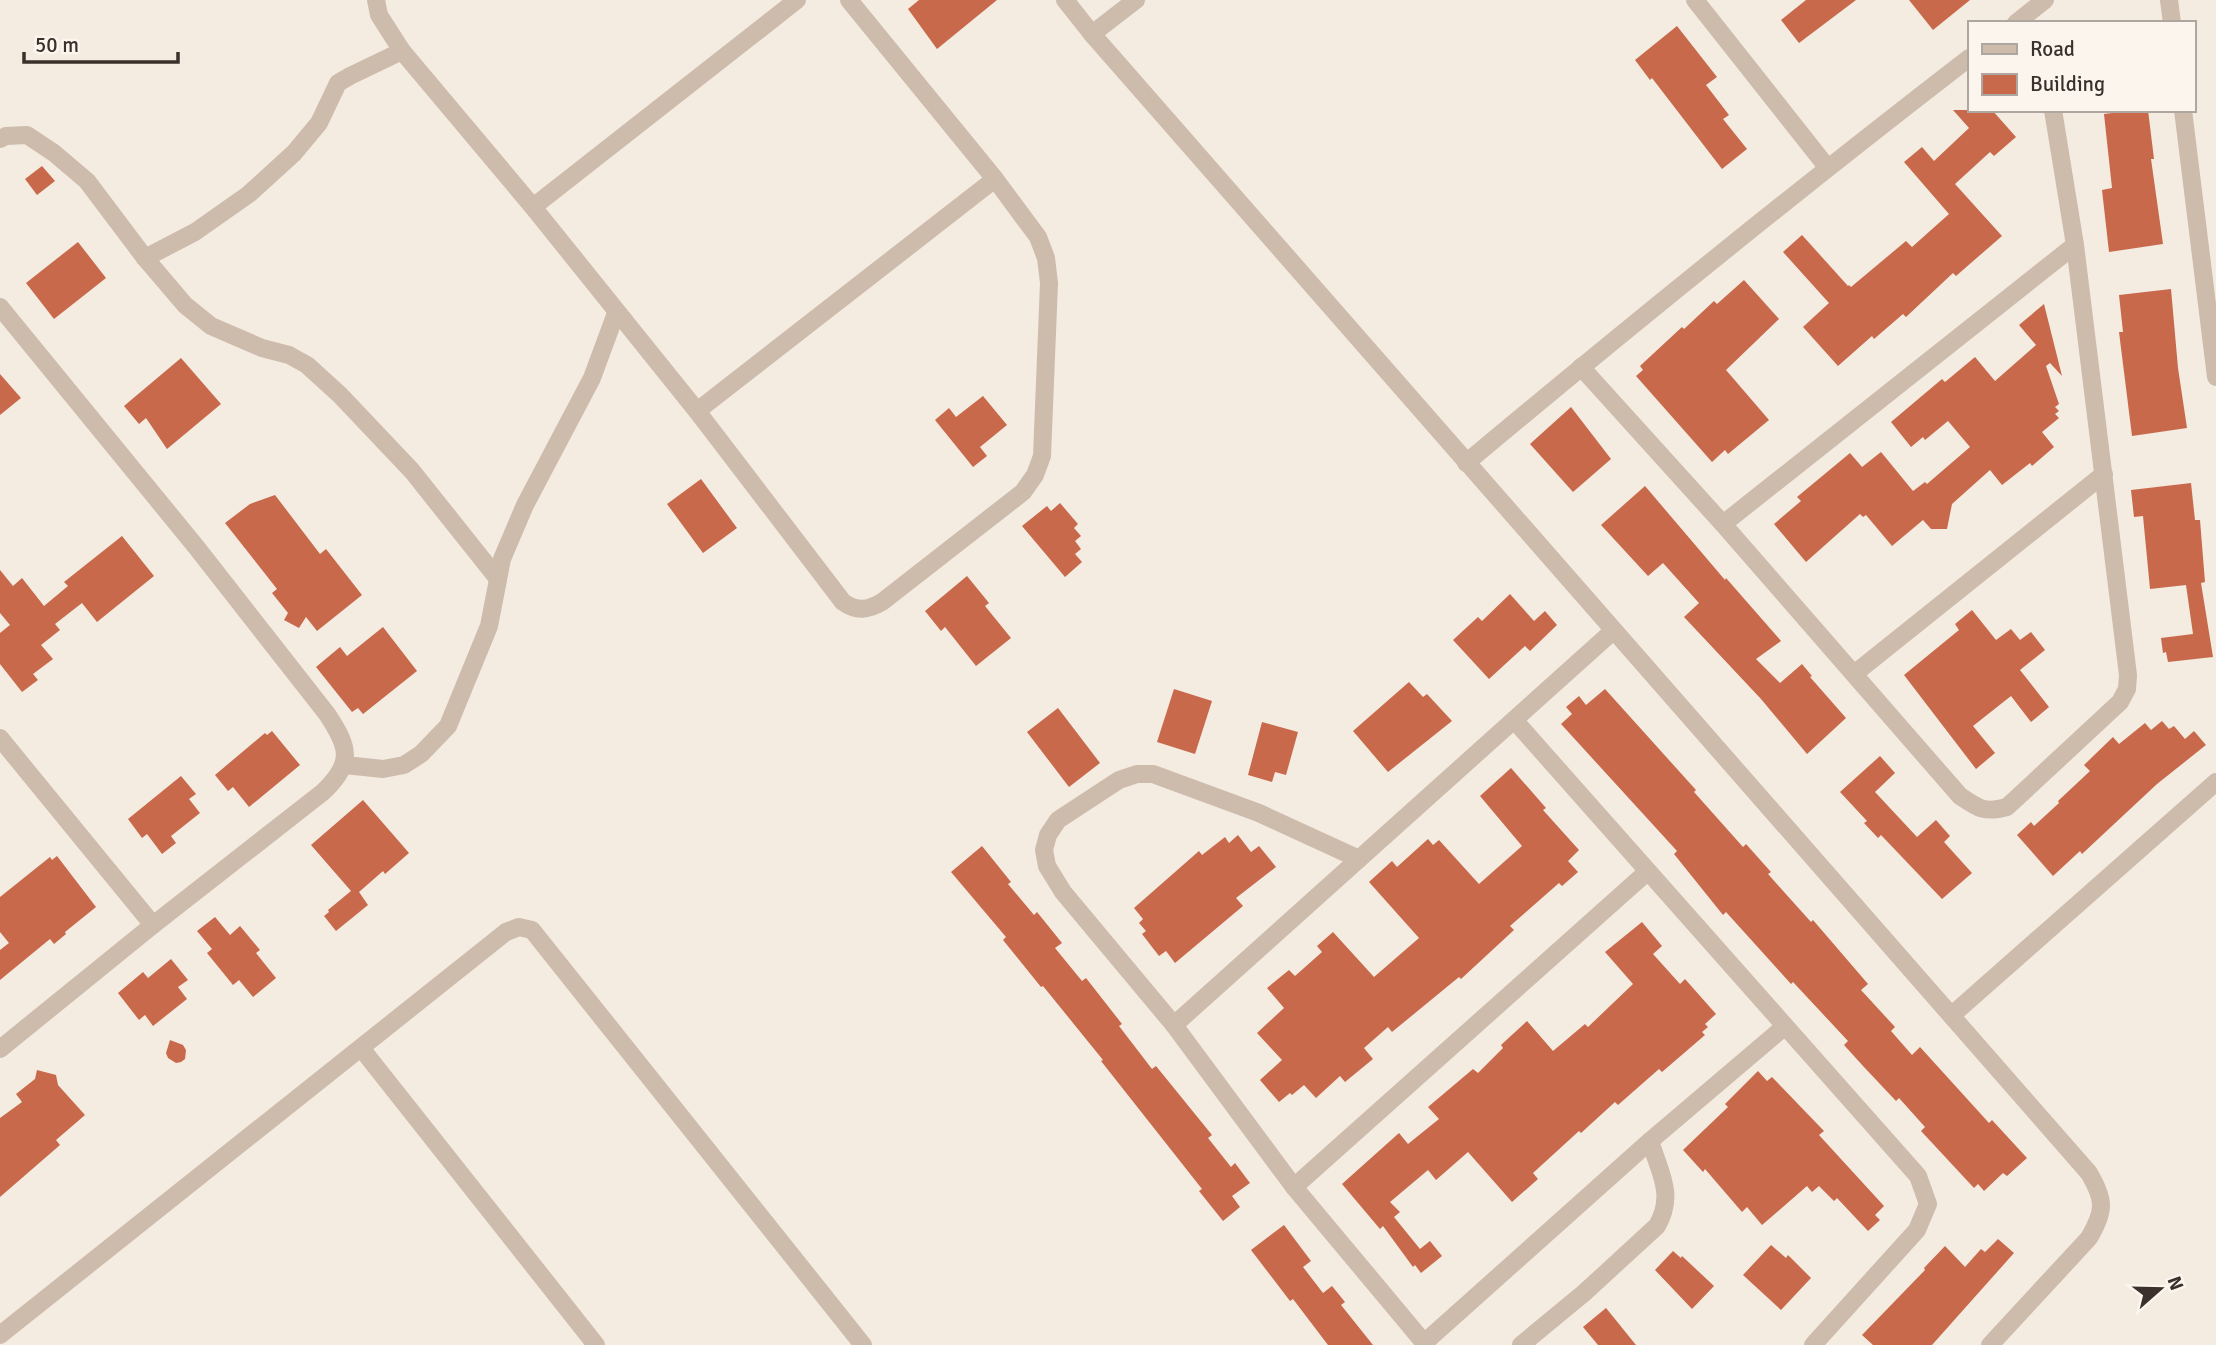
<svg xmlns="http://www.w3.org/2000/svg" width="2216" height="1345" font-family="Signika,sans-serif">
<style>
.building{fill:#c8694b}
.lines{fill:none;stroke-linecap:round;stroke-linejoin:round}
.minor{stroke:#cdbbac;stroke-width:18}
</style>
<rect width="100%" height="100%" fill="#f4ebe1"/>
<g class="building">
<path d="M919,0h78l-60,49 -29,-40z"/>
<path d="M1806,0h50l-57,43 -18,-23z"/>
<path d="M1909,0h61l-37,30z"/>
<path d="M1677,26l40,51 -11,8 23,30 -6,4 24,30 -25,20 -70,-91 -2,2 -15,-20z"/>
<path d="M1953,110h39l24,27 -22,19 -4,-4 -35,32 47,52 -46,40 -3,-3 -47,44 -3,-3 -29,25 -2,-3 -34,30 -35,-39 26,-24 -46,-51 19,-17 46,51 1,-1 2,2 55,-46 6,6 37,-33 -45,-52 18,-15 12,14 35,-33z"/>
<path d="M2112,110h36l6,49h-3l12,85 -54,8 -7,-62 10,-2 -8,-74 8,-1z"/>
<path d="M42,166l13,15 -18,14 -12,-16z"/>
<path d="M78,242l28,36 -52,41 -28,-36z"/>
<path d="M1744,280l35,39 -53,51 43,50 -41,34 -3,-4 -13,12 -76,-86 7,-6 -3,-4 42,-39 2,2 30,-28 3,3z"/>
<path d="M2171,289l7,79 9,60 -55,8 -13,-104h4l-4,-37z"/>
<path d="M2044,304l18,72 -12,-13 -4,3 13,38 -4,3 4,4 -4,3 4,4 -17,14 12,15 -22,19 -2,-3 -28,22 -12,-15 -38,34 -5,25h-16l-8,-9 -31,26 -26,-31 -3,2 -3,-3 -54,48 -32,-38 27,-23 -4,-4 53,-44 12,14 19,-15 32,39 12,-9 2,2 43,-37 -22,-26 -23,19 -2,-3 -12,10 -20,-25 51,-43 3,3 30,-25 20,24 41,-36 -17,-20z"/>
<path d="M181,358l40,46 -54,45 -21,-31 -7,6 -15,-18z"/>
<path d="M0,374l21,24 -21,17z"/>
<path d="M983,396l24,29 -27,22 7,9 -14,11 -38,-47 14,-12 7,9z"/>
<path d="M1571,407l40,52 -38,33 -43,-48z"/>
<path d="M701,479l36,49 -34,25 -36,-49z"/>
<path d="M2191,483l4,37h5l5,62 -4,1 12,74 -45,5 -2,-10 -3,1 -2,-15 32,-4 -7,-49 -36,4 -7,-73 -9,1 -3,-27z"/>
<path d="M1645,486l80,94 1,-2 55,63 -25,18 24,24 22,-19 10,12 -2,1 36,41 -39,36 -46,-55 -77,-82 15,-14 -36,-40 -15,13 -47,-51z"/>
<path d="M275,495l45,59 6,-5 36,46 -45,36 -11,-14 -7,11 -15,-8 4,-7 -16,-20 5,-4 -52,-66 25,-19z"/>
<path d="M1060,503l18,21 -4,4 7,8 -6,5 6,8 -6,5 7,8 -17,15 -43,-51 25,-20 4,5z"/>
<path d="M122,536l32,40 -57,46 -15,-19 -27,21 5,6 -19,15 12,14 -20,15 5,6 -16,12 -22,-28v-31l10,-8 -10,-12v-43l13,16 9,-8 22,28 24,-20 -4,-4z"/>
<path d="M967,576l22,27 -4,3 26,32 -35,28 -31,-39 -4,4 -16,-20z"/>
<path d="M1510,594l24,27 11,-10 12,14 -27,26 -5,-5 -36,33 -36,-39 25,-23 4,4z"/>
<path d="M1972,610l24,30 15,-11 9,11 11,-8 14,18 -25,20 29,37 -18,15 -20,-26 -38,30 22,27 -19,16 -72,-94 55,-45 -4,-6z"/>
<path d="M383,627l34,44 -54,43 -5,-6 -6,4 -36,-45 24,-20 7,9z"/>
<path d="M1409,682l14,15 4,-3 25,27 -64,51 -35,-41z"/>
<path d="M1174,689l38,12 -17,53 -38,-12z"/>
<path d="M1605,689l91,101 -2,2 49,55 3,-3 25,28 -3,2 43,48 2,-2 55,64 -7,6 34,37 -4,4 21,24 8,-8 69,76 3,-3 35,38 -20,18 -4,-3 -19,18 -6,-7 -4,4 -53,-57 4,-4 -26,-29 -3,3 -33,-35 -19,-21 4,-4 -55,-59 -2,2 -65,-72 -3,3 -49,-61 3,-3 -116,-127 11,-10 -6,-7 13,-11 7,9z"/>
<path d="M1058,708l42,55 -31,24 -42,-55z"/>
<path d="M2162,721l7,8 5,-3 11,13 9,-8 12,14 -49,39 -75,70 -2,-3 -27,25 -36,-41 14,-13 3,4 25,-23 -1,-2 32,-30 -6,-6 29,-28 6,7 26,-21 6,7z"/>
<path d="M1262,722l36,10 -12,43 -11,-3 -3,10 -24,-7z"/>
<path d="M272,731l28,34 -51,42 -16,-20 -5,4 -13,-16 50,-42 2,2z"/>
<path d="M1880,756l15,17 -20,19 42,45 19,-17 14,16 -6,6 28,31 -30,26 -61,-64 -3,3 -14,-15 3,-2 -27,-29z"/>
<path d="M1511,768l35,40 -3,2 36,40 -11,11 10,11 -16,14 -3,-3 -49,43 4,4 -53,49 -2,-2 -67,55 -4,-5 -24,21 9,11 -28,23 -5,-6 -24,22 -12,-13 -12,10 -2,-2 -11,9 -19,-22 22,-20 -25,-27 27,-25 -17,-20 22,-18 6,6 27,-24 -5,-6 16,-14 41,45 45,-39 -50,-56 23,-21 5,6 31,-28 5,6 6,-5 40,44 43,-38 -42,-50z"/>
<path d="M181,776l15,18 -7,5 11,14 -29,23 5,7 -14,11 -15,-20 -5,4 -14,-19z"/>
<path d="M363,800l46,53 -24,21 -2,-3 -24,21 9,13 -32,26 -12,-15 5,-4 -1,-2 23,-19 -40,-46z"/>
<path d="M1238,835l13,17 8,-6 17,21 -40,31 7,8 -68,57 -9,-12 -7,5 -17,-22 4,-3 -7,-8 4,-4 -9,-11 65,-57 3,4 23,-18 4,6z"/>
<path d="M982,846l29,36 -3,2 26,31 3,-3 25,31 -7,5 27,33 4,-3 36,46 -3,2 33,43 4,-3 56,69 -4,3 23,29 4,-4 15,20 -18,13 8,11 -17,14 -24,-30 3,-2 -101,-128 2,-1 -60,-74 -2,1 -38,-47 3,-3 -55,-65z"/>
<path d="M57,856l39,51 -31,25 1,2 -12,10 -4,-5 -50,41v-30l9,-7 -9,-11v-35l50,-40 2,3z"/>
<path d="M215,917l15,18 10,-9 20,24 -4,3 20,25 -23,19 -14,-17 -6,5 -26,-32 5,-4 -15,-18z"/>
<path d="M1642,922l20,24 -9,8 27,30 5,-5 31,35 -11,10 3,3 -6,5 3,3 -43,37 -3,-3 -41,36 -3,-3 -34,31 -2,-2 -46,42 5,6 -26,23 -44,-50 -32,28 -8,-10 -38,32 10,10 -6,5 26,32 10,-8 12,15 -21,17 -6,-8 -2,2 -30,-41 -3,3 -38,-45 57,-51 9,11 31,-25 -11,-12 45,-38 5,4 25,-25 -2,-3 26,-24 26,30 32,-27 3,3 45,-43 -28,-32z"/>
<path d="M171,959l17,21 -10,7 9,12 -34,27 -8,-11 -6,5 -21,-27 25,-21 5,6z"/>
<path d="M170,1040l13,5 3,5 -1,9 -4,3 -5,1 -8,-5 -2,-5z"/>
<path d="M37,1070l19,5 2,10 27,30 -29,25 4,5 -60,52v-79l22,-16 -6,-8 19,-15z"/>
<path d="M1758,1071l9,10 5,-4 52,54 -5,4 65,71 -9,9 5,5 -12,11 -31,-33 -3,3 -15,-15 -7,6 -5,-6 -45,39 -15,-18 -5,5 -37,-43 -2,3 -20,-22 45,-43 -3,-3z"/>
<path d="M1284,1225l27,36 -8,6 20,26 9,-7 13,16 -4,3 32,40h-45l-35,-46 -3,2 -39,-51z"/>
<path d="M1998,1239l16,14 -82,92h-59l-11,-10 63,-65 -1,-2 21,-22 20,21 16,-18 4,3z"/>
<path d="M1771,1245l15,13 2,-3 23,23 -30,32 -38,-35z"/>
<path d="M1673,1251l8,7 1,-2 32,30 -22,23 -37,-39z"/>
<path d="M1606,1308l30,37h-38l-15,-18z"/>
</g>
<g class="lines">
<g class="minor">
<path d="M376,0l3,15 23,36 131,156 164,204 146,191c14,10 25,8 39,0l141,-110 12,-17 7,-19 7,-173 -3,-25 -8,-21 -43,-58 -146,-179"/>
<path d="M1065,0l27,34 997,1139c16,27 16,38 0,65l-99,107"/>
<path d="M1695,0l132,167"/>
<path d="M2169,0l3,23"/>
<path d="M2016,23l29,-23"/>
<path d="M1092,34l44,-34"/>
<path d="M2183,110l33,267"/>
<path d="M0,139l6,-3 21,-1 27,18 33,28 58,77 40,47 26,21 51,22 27,7 18,10 33,30 72,76 86,108"/>
<path d="M533,207l264,-207"/>
<path d="M145,258l50,-26 54,-38 45,-41 25,-30 19,-40 12,-7 52,-25"/>
<path d="M0,307l197,241 130,166c22,33 27,49 -4,78l-170,133 -153,124"/>
<path d="M1581,367l142,157 237,272c19,13 25,17 47,11l113,-105 7,-13 1,-14 -53,-430 -22,-135"/>
<path d="M697,411l298,-232"/>
<path d="M1466,463c165,-138 332,-273 503,-405"/>
<path d="M1723,524l352,-279"/>
<path d="M1854,674l250,-200"/>
<path d="M1515,721l403,455 10,28 -11,26 -104,115"/>
<path d="M0,738l153,187"/>
<path d="M345,765l38,4 21,-4 17,-11 27,-28 41,-100 13,-67 23,-54 67,-127 24,-65"/>
<path d="M1359,859l-100,-46 -106,-39h-16l-18,6 -61,40 -10,15 -4,15 3,16 16,26 111,133 120,162 132,158"/>
<path d="M1952,1015l264,-233"/>
<path d="M1174,1025l439,-394"/>
<path d="M361,1048l235,297"/>
<path d="M1294,1187l353,-315"/>
<path d="M0,1335l506,-403 13,-5 13,3 331,415"/>
<path d="M1424,1343l226,-202 134,-114"/>
<path d="M1521,1345l63,-52 73,-67c18,-31 3,-53 -7,-85"/>
</g>
</g>
<rect x="1968" y="21" width="228" height="91" fill="#fbf5ee" stroke="#aea6a0" stroke-width="2"/>
<rect x="1982" y="44" width="35" height="10" fill="#cdbbac" stroke="#aea6a0" stroke-width="2"/>
<text x="2030" y="56" font-size="21" fill="#3b302b">Road</text>
<rect x="1982" y="74" width="35" height="21" fill="#c8694b" stroke="#aea6a0" stroke-width="2"/>
<text x="2030" y="91" font-size="21" fill="#3b302b">Building</text>
<g transform="translate(2160 1289) rotate(70)" stroke="#fbf5ee" stroke-width="5" paint-order="stroke">
<path d="M0-5L12 26L0 18L-12 26Z" fill="#3b302b"/>
<text y="-10" font-size="19" font-weight="bold" text-anchor="middle" fill="#3b302b">N</text>
</g>
<path d="M24 52v10h154v-10" fill="none" stroke="#3b302b" stroke-width="3.5"/>
<text x="35" y="52" font-size="21" fill="#3b302b" stroke="#fbf5ee" stroke-width="5" paint-order="stroke">50 m</text>
</svg>
